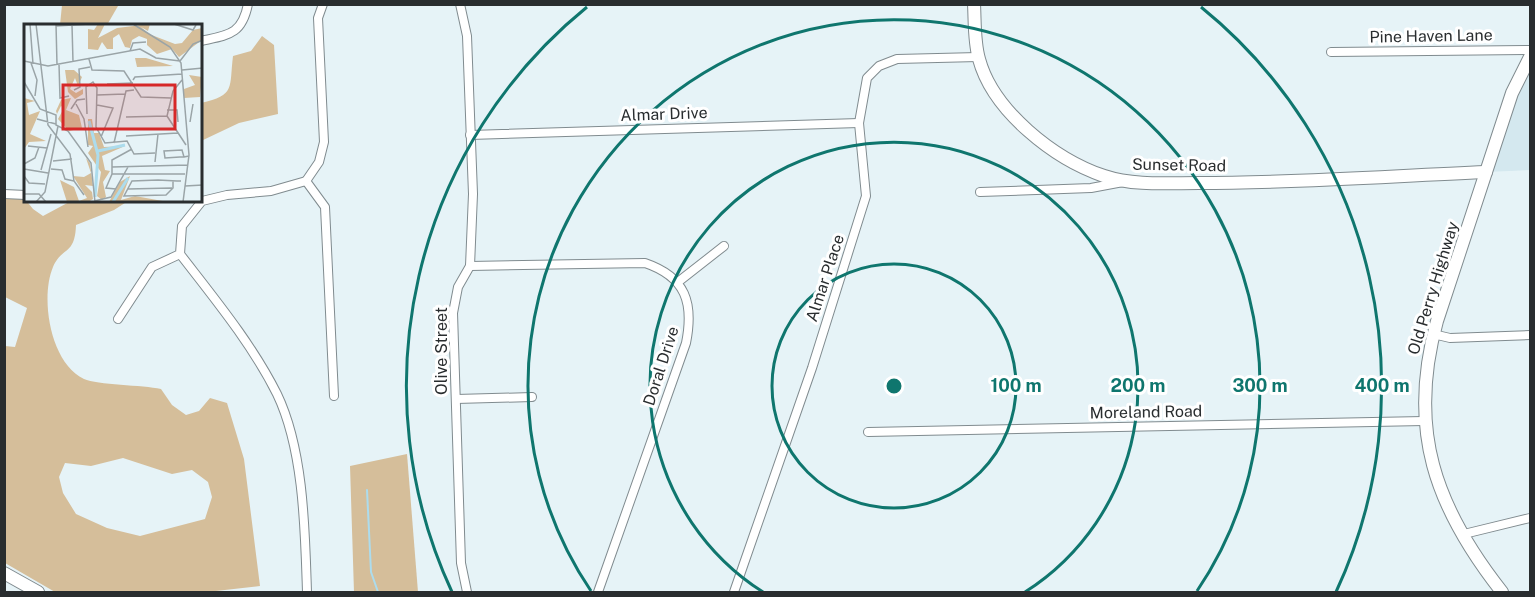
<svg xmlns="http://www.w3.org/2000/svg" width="1535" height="597" font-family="'Public Sans',sans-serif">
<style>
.built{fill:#d4e8ef}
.forest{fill:#d5be9a;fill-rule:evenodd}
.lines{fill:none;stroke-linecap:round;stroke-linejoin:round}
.stream{stroke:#acdced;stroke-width:2}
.street-casing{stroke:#808b8f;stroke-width:10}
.secondary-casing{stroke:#808b8f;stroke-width:14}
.street{stroke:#fff;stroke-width:8}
.secondary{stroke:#fff;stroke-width:12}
.ring{fill:none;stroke:#0f766e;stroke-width:3}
.labels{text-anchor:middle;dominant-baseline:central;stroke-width:6;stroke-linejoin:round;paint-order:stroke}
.street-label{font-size:16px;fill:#292d2f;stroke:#fff}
.inset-river{fill:none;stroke:#acdced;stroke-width:3}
.inset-road{fill:none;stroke:#9aa4a7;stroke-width:1.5}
.view{fill:#d62828;fill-opacity:0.15;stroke:#d62828;stroke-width:3}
.inset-edge{fill:none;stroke:#292d2f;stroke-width:3}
.centre{fill:#0f766e;stroke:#fff;stroke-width:3}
.ring-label{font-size:18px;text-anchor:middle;font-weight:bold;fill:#0f766e;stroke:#fff;stroke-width:6;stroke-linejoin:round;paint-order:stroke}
</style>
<rect width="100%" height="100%" fill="#e6f3f7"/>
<path class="built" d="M1530,57v113l-44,2z"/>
<g class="forest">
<path d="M62,5l56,-1v2l-11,19h-47z"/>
<path d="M262,36l12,9 4,69 -39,9 -38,18v-38c35,-8 28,-15 32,-47l18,-5z"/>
<path d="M4,197l21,2 8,10 10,7 28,-15h57l-14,9 -38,15c-1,31 -14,21 -23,42 -13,31 -3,96 31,112 13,6 59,6 77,10l11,16 14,10 13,-4 11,-13 17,5 17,56 16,127 -53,6h-152l-50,-29v-217l10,1 12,-39 -22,-11zM123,458l49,16 20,-4 16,12 4,15 -7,22 -65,17 -33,-8 -31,-14 -13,-21 -4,-16 6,-14 26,3z"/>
<path d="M407,454l11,138h-64l-4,-126z"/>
</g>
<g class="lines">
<path class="stream" d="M367,490l4,82 7,20"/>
<defs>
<g id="street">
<path d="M323,4l-5,14 6,124 -5,20 -13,19 19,26 9,189"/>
<path d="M460,4l7,32 6,158 -3,72 -12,21 -5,26 8,250 6,29"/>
<path d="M201,41c27,-6 41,-6 47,-37"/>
<path d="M1331,52l199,-2"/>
<path d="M470,135l389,-12"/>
<path d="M980,192l111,-4 32,-6"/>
<path d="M4,194l22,1"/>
<path d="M180,254c34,44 72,90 97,140 27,56 28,137 30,198"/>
<path d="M470,266l175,-3c41,14 49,40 41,80l-88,249"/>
<path d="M678,282l46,-36"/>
<path d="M118,319l34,-52 28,-13 2,-28 20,-25 25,-6 44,-4 35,-10"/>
<path d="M1433,334l17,4 80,-3"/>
<path d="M456,399l76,-2"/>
<path d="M868,432l556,-11"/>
<path d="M1464,534l66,-16"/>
<path d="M734,592l78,-224 54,-172 -7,-73 8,-45 12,-12 18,-7 81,-2"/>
</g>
<g id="secondary">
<path d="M974,4c1,18 0,38 5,55 14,52 75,100 125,117 30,10 64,7 95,7 96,0 191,-7 287,-11"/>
<path d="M4,573l34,19"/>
<path d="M1502,592c-67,-85 -95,-163 -65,-271l75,-228 18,-36"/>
</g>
</defs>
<use href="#street" class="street-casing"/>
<use href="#secondary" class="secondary-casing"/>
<use href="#street" class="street"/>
<use href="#secondary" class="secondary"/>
</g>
<g class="ring">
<circle cx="894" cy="386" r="122"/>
<path d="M763 592A244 244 0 1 1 1025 592"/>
<path d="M591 591A366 366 0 1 1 1197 591"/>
<path d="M452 592A488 488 0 0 1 587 7M1201 7A488 488 0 0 1 1336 592"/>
</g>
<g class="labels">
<g class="street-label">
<text transform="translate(1431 36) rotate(-1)">Pine Haven Lane</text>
<text transform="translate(664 114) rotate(-2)">Almar Drive</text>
<text transform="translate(1179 165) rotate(1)">Sunset Road</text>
<text transform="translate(825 278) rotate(-72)">Almar Place</text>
<text transform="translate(1433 288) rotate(-73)">Old Perry Highway</text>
<text transform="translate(441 351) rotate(-90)">Olive Street</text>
<text transform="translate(661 366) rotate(-72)">Doral Drive</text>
<text transform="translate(1146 412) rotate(-1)">Moreland Road</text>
</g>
</g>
<g transform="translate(24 24)">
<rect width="178" height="178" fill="#e6f3f7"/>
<path d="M74,0h7l-7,14 19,-10 33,-4 -2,7 -7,-4 8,7 26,10 7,-1 11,-13 9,-2v12l-23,17 -7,-8 -15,5 -10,-9v-6l-8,-3 -7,4 -2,8 -5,-1 -6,-13 -6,4v11h-6l-5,-7 -4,8 -10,-1v-20l6,1zM111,34h11l27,8 -36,1zM41,46h9l8,7 -4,9 -3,-8 -5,11 6,4 7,-4v5l-8,5 -7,-7zM165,51l13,2 -2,20 -16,1v-9l11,-4zM0,74l11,3 -8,2 2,12 11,-4 -10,23 16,7 -17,1 -5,7zM47,74l-5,12 13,5 3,13 -13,3 -11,-12 6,-11 -3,-2 -4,8 -1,-3 5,-11zM64,95h4l2,14h5l5,14 21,-1 -23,10 3,14 5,1 -7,11 3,15 -4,3 -5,-4 4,-24 -13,-19 5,-7 -5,-1zM62,134l4,5 3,23 -8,-1 7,7 1,7 -5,3h-21l-7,-22 14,7 5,14 8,-3 -14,-22 11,1 7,-4zM106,152l-9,24 14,-4 33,6h-59l11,-20z" fill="#d5be9a"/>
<path class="inset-river" d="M65,97l9,34 -3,42M74,127l27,-6M89,178l15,-24"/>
<path class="inset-road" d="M6,0l3,40M12,0l12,101 22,29 4,27 10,14M32,0l1,41M109,0l37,23 11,16 8,92 -6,47M150,0l19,6 3,-5M48,1l1,37M32,2l34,-2M106,27l3,-8 13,-1M65,35l3,11 32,1 17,26 30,1M0,37l24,5 92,-17 16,9 24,3M156,37l13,-17 10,-4M7,39l6,17 -2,16M35,40l1,34 9,-2M158,46l21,-2M109,56l2,-3 47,-3M158,56l-9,11 -6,25 19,29M0,58l16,27 16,6v10l12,6 23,32 4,39M83,60l26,-1M50,66l6,-3 -1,-18 11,-2M73,71l28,-1M52,80l8,15 4,28M73,81l16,3 -12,29M47,85l6,-9 8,-1M143,86h10l1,12M63,90l-1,-27 7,-5 4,6 -1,39 9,16 22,-2 7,13 21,-1M102,93l41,-1M13,95l19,5M166,98l3,-18M102,112l52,-3M90,119l12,-52 8,-1M4,122l19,2M160,133l-2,-7 -18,1 1,7 15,-1h4l5,-1M29,137l19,-2M131,138l3,-28M0,140l11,-6 4,-11M88,143l76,-2M0,145l24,4M27,145l11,1 3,9 9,2M17,146l10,-36M88,150h73M0,152l5,7 16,1M149,157v7l-7,7 -42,1 8,-15 26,-1 19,1h4M161,162l18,-1M92,165l-10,-1 6,-14v-14l20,-11M104,165l44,-1M0,170h15l7,8M12,178l9,-10 13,-66M66,178l21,-5 17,-30"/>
<path class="view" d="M39,61h112v44h-112z"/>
<rect width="178" height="178" class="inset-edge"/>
</g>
<circle cx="894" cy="386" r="9" class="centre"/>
<g class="ring-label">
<text x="1016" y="392">100 m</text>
<text x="1138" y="392">200 m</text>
<text x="1260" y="392">300 m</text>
<text x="1382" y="392">400 m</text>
</g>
<rect width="1535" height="597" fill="none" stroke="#292d2f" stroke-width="12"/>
</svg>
